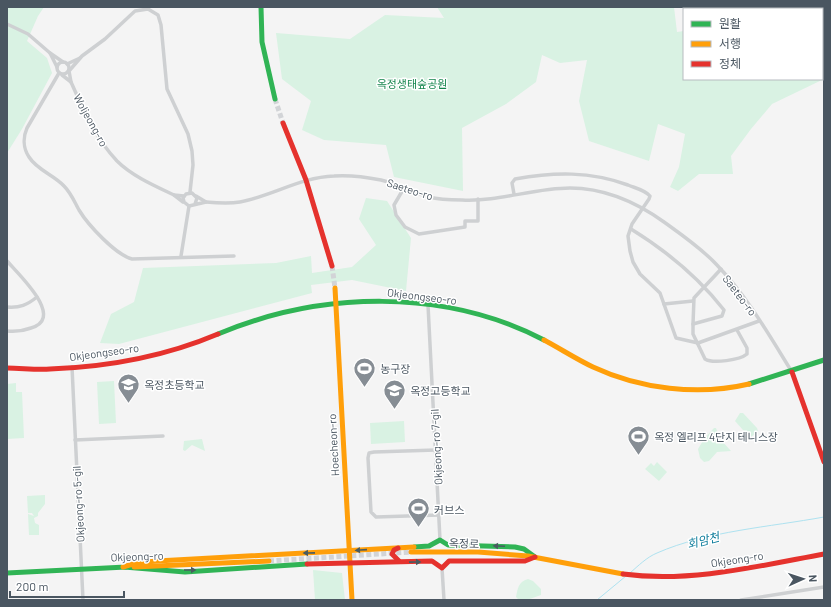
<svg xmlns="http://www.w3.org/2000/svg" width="831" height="607" font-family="Barlow,'Noto Sans KR',sans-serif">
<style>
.green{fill:#d9f2e3}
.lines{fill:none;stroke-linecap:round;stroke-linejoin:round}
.stream{stroke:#aee2f0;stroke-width:1}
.secondary-tunnel{stroke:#d2d4d7;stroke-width:5;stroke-dasharray:5 2.5;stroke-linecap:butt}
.street{stroke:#ced0d2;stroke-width:3.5}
.fast{stroke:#30b455;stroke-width:5}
.slow{stroke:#ff9f0a;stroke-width:5}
.jam{stroke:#e5322d;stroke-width:5}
.oneway{fill:#495b60}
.labels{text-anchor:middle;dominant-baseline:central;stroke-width:3;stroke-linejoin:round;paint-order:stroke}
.park-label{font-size:11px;fill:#17864f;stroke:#fff}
.street-label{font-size:11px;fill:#4a5661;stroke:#fff}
.poi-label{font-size:11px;fill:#4a5661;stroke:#fff;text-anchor:start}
.water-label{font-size:12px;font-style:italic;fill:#0c7c9b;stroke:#fff}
</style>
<rect width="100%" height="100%" fill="#f4f4f4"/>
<g class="green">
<path d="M7,7h37l-6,9 -11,25 20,17 5,15 -30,56 -15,24z"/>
<path d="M437,7h237l3,25 7,-1v48h138v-57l2,-1v58l-52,25 -21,25 -20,27 2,18h-34l-21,17 -8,-4 9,-20 6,-33 -27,-10 -9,37 -60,-20 -10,-40 8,-41 -27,3 -18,-8 -6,27 -30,22 -44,24 1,63 -69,-14 -8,-32 -62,-5 -22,-10 9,-29 -29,-22 -6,-46 74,6 35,-24 59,3z"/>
<path d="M366,198l21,3 24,37 -5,53 -54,-11 -41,5 1,8 -193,51 -19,-1 11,-29 23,-12 9,-34 133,-5 35,-7 1,17 40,-6 24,-22 -17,-26z"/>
<path d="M114,381l2,42 -17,1 -2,-42z"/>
<path d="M16,383v9h6l2,46 -17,1v-55z"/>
<path d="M740,413h3l14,15 1,3 -8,7 -15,-17z"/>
<path d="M404,421l1,21 -34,2 -1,-21z"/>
<path d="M714,428h2l4,11 11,12 -14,1 -8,9 -5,1 -4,-4 -2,-9 6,-10z"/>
<path d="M202,439l3,12 -13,-6 -7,6 -2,-1 1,-9z"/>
<path d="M657,462l10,10 -8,9 -14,-12 6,-6 3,3z"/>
<path d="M45,495v9l-7,9v3l-4,2 1,5 4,2v10h-10l-1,-21 6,2 -2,-3h-4l-1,-17z"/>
<path d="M313,570l29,3 3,27h-30z"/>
<path d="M528,579l5,2 8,8v6l-14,5h-8l-3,-3c2,-9 2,-15 12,-18z"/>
</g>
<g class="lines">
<g class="stream">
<path d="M630,573c8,-7 17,-16 27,-20 50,-22 113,-26 167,-36"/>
<path d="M597,600l29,-24"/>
</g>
<g class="secondary-tunnel">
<path d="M275,99l8,24"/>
<path d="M332,266l3,22"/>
<path d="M269,561l142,-9"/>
</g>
<g class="street">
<path d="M7,24l21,10 22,19"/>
<circle cx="63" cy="68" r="6"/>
<path d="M67,64l13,-6"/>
<path d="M57,67l-7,-14 13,9"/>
<path d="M59,73l-32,55c-4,9 -4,20 2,29 8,13 25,18 35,29 7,7 10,15 15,24 9,15 37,45 53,49l102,-3"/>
<path d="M62,75l9,7 -2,-11 13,-15 23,-17 30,-28 13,-2 10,6 3,10 6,64 21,45 4,17 1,14 -3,27"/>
<path d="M71,82c12,27 25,57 46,79 15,15 38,25 57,34"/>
<path d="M404,188l-10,17 2,10 9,12 14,7 46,-7v-6h13v-22"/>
<path d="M514,194l-2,-11 3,-4c39,-7 75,-8 113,6 7,3 17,5 22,11l-1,3 -17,25 -4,12 2,15 3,11 7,12 20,19 16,45 22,5 61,-22"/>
<path d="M183,202l-9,-7 10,1"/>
<path d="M206,202c11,1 22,2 34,0 32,-6 61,-25 94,-26 15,-1 32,1 47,4 16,4 32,13 48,17 11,3 22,3 33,3 36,2 72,-12 108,-12 35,0 66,14 94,34 18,13 37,26 52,42 31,32 53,71 76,108"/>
<path d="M195,204l2,-6 -5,-5 -6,1 -3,4 1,4 5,4 17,-4 -10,-6"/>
<path d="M631,229c34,21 68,49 93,81l-2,6 -29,8 1,-26c9,-10 18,-19 27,-29"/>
<path d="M181,256l8,-50"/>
<path d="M7,261c11,13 59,57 24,67 -8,3 -15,4 -24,3"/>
<path d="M664,304l29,-3"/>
<path d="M428,305l12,235"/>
<path d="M7,307c13,1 20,-2 30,-10"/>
<path d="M693,324v10l12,25c8,5 35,1 42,-5v-6l-10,-18"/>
<path d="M72,367l11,233"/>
<path d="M75,440l88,-4"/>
<path d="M436,450l-62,2 -5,1 -1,5 3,54 5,5 63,-2"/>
<path d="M442,568l2,32"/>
<path d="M741,600l83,-13"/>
</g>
<g class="fast">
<path d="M261,7l1,35 13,57"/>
<path d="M218,334c103,-43 226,-46 326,6"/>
<path d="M749,384l75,-24"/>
<path d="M414,547l15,-1 11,-6 8,5 67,2 9,2 11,8"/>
<path d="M124,567l61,5 122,-8"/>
<path d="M7,573l119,-6"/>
</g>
<g class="slow">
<path d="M335,288l17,312"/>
<path d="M544,340c17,9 32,19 49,27 47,22 105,29 156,17"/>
<path d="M411,552h67l50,4 95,18"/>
<path d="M123,567l13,-4 21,-2 257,-14"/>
<path d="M134,567l135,-6"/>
</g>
<g class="jam">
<path d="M283,123l23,57 26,86"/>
<path d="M7,368c14,0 29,2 43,1 57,-2 116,-13 168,-35"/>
<path d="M792,372l32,90"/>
<path d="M398,548l-4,2 -2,4 7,7"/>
<path d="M307,564l125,-3 10,7 7,-7h76l10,-4"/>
<path d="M623,574c67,9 136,-8 201,-20"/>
</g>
</g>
<defs><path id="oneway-solid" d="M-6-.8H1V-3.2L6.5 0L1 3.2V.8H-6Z"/></defs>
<g class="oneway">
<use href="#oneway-solid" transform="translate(499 546) rotate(-178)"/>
<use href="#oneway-solid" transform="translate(361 550) rotate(176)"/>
<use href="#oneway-solid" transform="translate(309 553) rotate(179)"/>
<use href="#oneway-solid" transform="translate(415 562) rotate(-1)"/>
<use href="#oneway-solid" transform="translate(190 570)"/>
</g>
<defs>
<symbol id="stadium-pin" viewBox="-11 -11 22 30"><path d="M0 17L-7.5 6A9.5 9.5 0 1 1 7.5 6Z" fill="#868d94" stroke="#fff"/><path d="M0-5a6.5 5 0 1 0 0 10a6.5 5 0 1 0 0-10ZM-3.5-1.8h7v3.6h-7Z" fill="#fff"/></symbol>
<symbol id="school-pin" viewBox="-11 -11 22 30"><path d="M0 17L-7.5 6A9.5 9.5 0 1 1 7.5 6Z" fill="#868d94" stroke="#fff"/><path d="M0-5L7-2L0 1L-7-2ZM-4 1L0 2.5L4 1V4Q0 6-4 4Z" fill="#fff"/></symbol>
</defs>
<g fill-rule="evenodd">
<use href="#stadium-pin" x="352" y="356" width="25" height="34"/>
<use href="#school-pin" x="116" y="372" width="25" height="34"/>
<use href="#school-pin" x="382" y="378" width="25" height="34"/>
<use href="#stadium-pin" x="626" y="424" width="25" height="34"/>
<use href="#stadium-pin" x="406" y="496" width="25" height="34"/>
</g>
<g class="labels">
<g class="park-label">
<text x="412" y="83">옥정생태숲공원</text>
</g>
<g class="street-label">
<text transform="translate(91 120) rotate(61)">Woljeong-ro</text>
<text transform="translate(410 189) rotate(18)">Saeteo-ro</text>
<text transform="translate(740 295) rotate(53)">Saeteo-ro</text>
<text transform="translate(422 296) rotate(7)">Okjeongseo-ro</text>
<text transform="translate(104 352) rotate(-8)">Okjeongseo-ro</text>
<text transform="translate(333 445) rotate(-93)">Hoecheon-ro</text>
<text transform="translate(436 447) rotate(-93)">Okjeong-ro 7-gil</text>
<text transform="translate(78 504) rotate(-93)">Okjeong-ro 5-gil</text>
<text transform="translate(464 543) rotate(2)">옥정로</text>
<text transform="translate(137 556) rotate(-2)">Okjeong-ro</text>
<text transform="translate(737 559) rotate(-9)">Okjeong-ro</text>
</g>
<g class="poi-label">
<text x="380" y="368">농구장</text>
<text x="144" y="384">옥정초등학교</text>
<text x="410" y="390">옥정고등학교</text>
<text x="654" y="436">옥정 엘리프 4단지 테니스장</text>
<text x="434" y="509">커브스</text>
</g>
<g class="water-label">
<text transform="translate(703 540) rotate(-15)">회암천</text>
</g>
</g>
<rect width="831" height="607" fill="none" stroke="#4a5661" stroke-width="16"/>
<rect x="683" y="8" width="140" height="72" fill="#ffffff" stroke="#b7bbc0"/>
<rect x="691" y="21" width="20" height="6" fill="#30b455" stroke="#b7bbc0"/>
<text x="719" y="28" font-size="12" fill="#4a5661">원활</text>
<rect x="691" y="41" width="20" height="6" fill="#ff9f0a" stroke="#b7bbc0"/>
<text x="719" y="48" font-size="12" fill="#4a5661">서행</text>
<rect x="691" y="61" width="20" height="6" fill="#e5322d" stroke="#b7bbc0"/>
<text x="719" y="68" font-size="12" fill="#4a5661">정체</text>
<g transform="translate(803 579) rotate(87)" stroke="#ffffff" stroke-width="3" paint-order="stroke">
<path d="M0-3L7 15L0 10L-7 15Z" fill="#4a5661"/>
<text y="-6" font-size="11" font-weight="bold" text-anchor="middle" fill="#4a5661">N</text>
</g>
<path d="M10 591v6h114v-6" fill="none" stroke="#4a5661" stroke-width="2"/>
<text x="16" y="591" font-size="12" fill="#4a5661" stroke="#ffffff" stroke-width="3" paint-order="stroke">200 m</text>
</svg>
